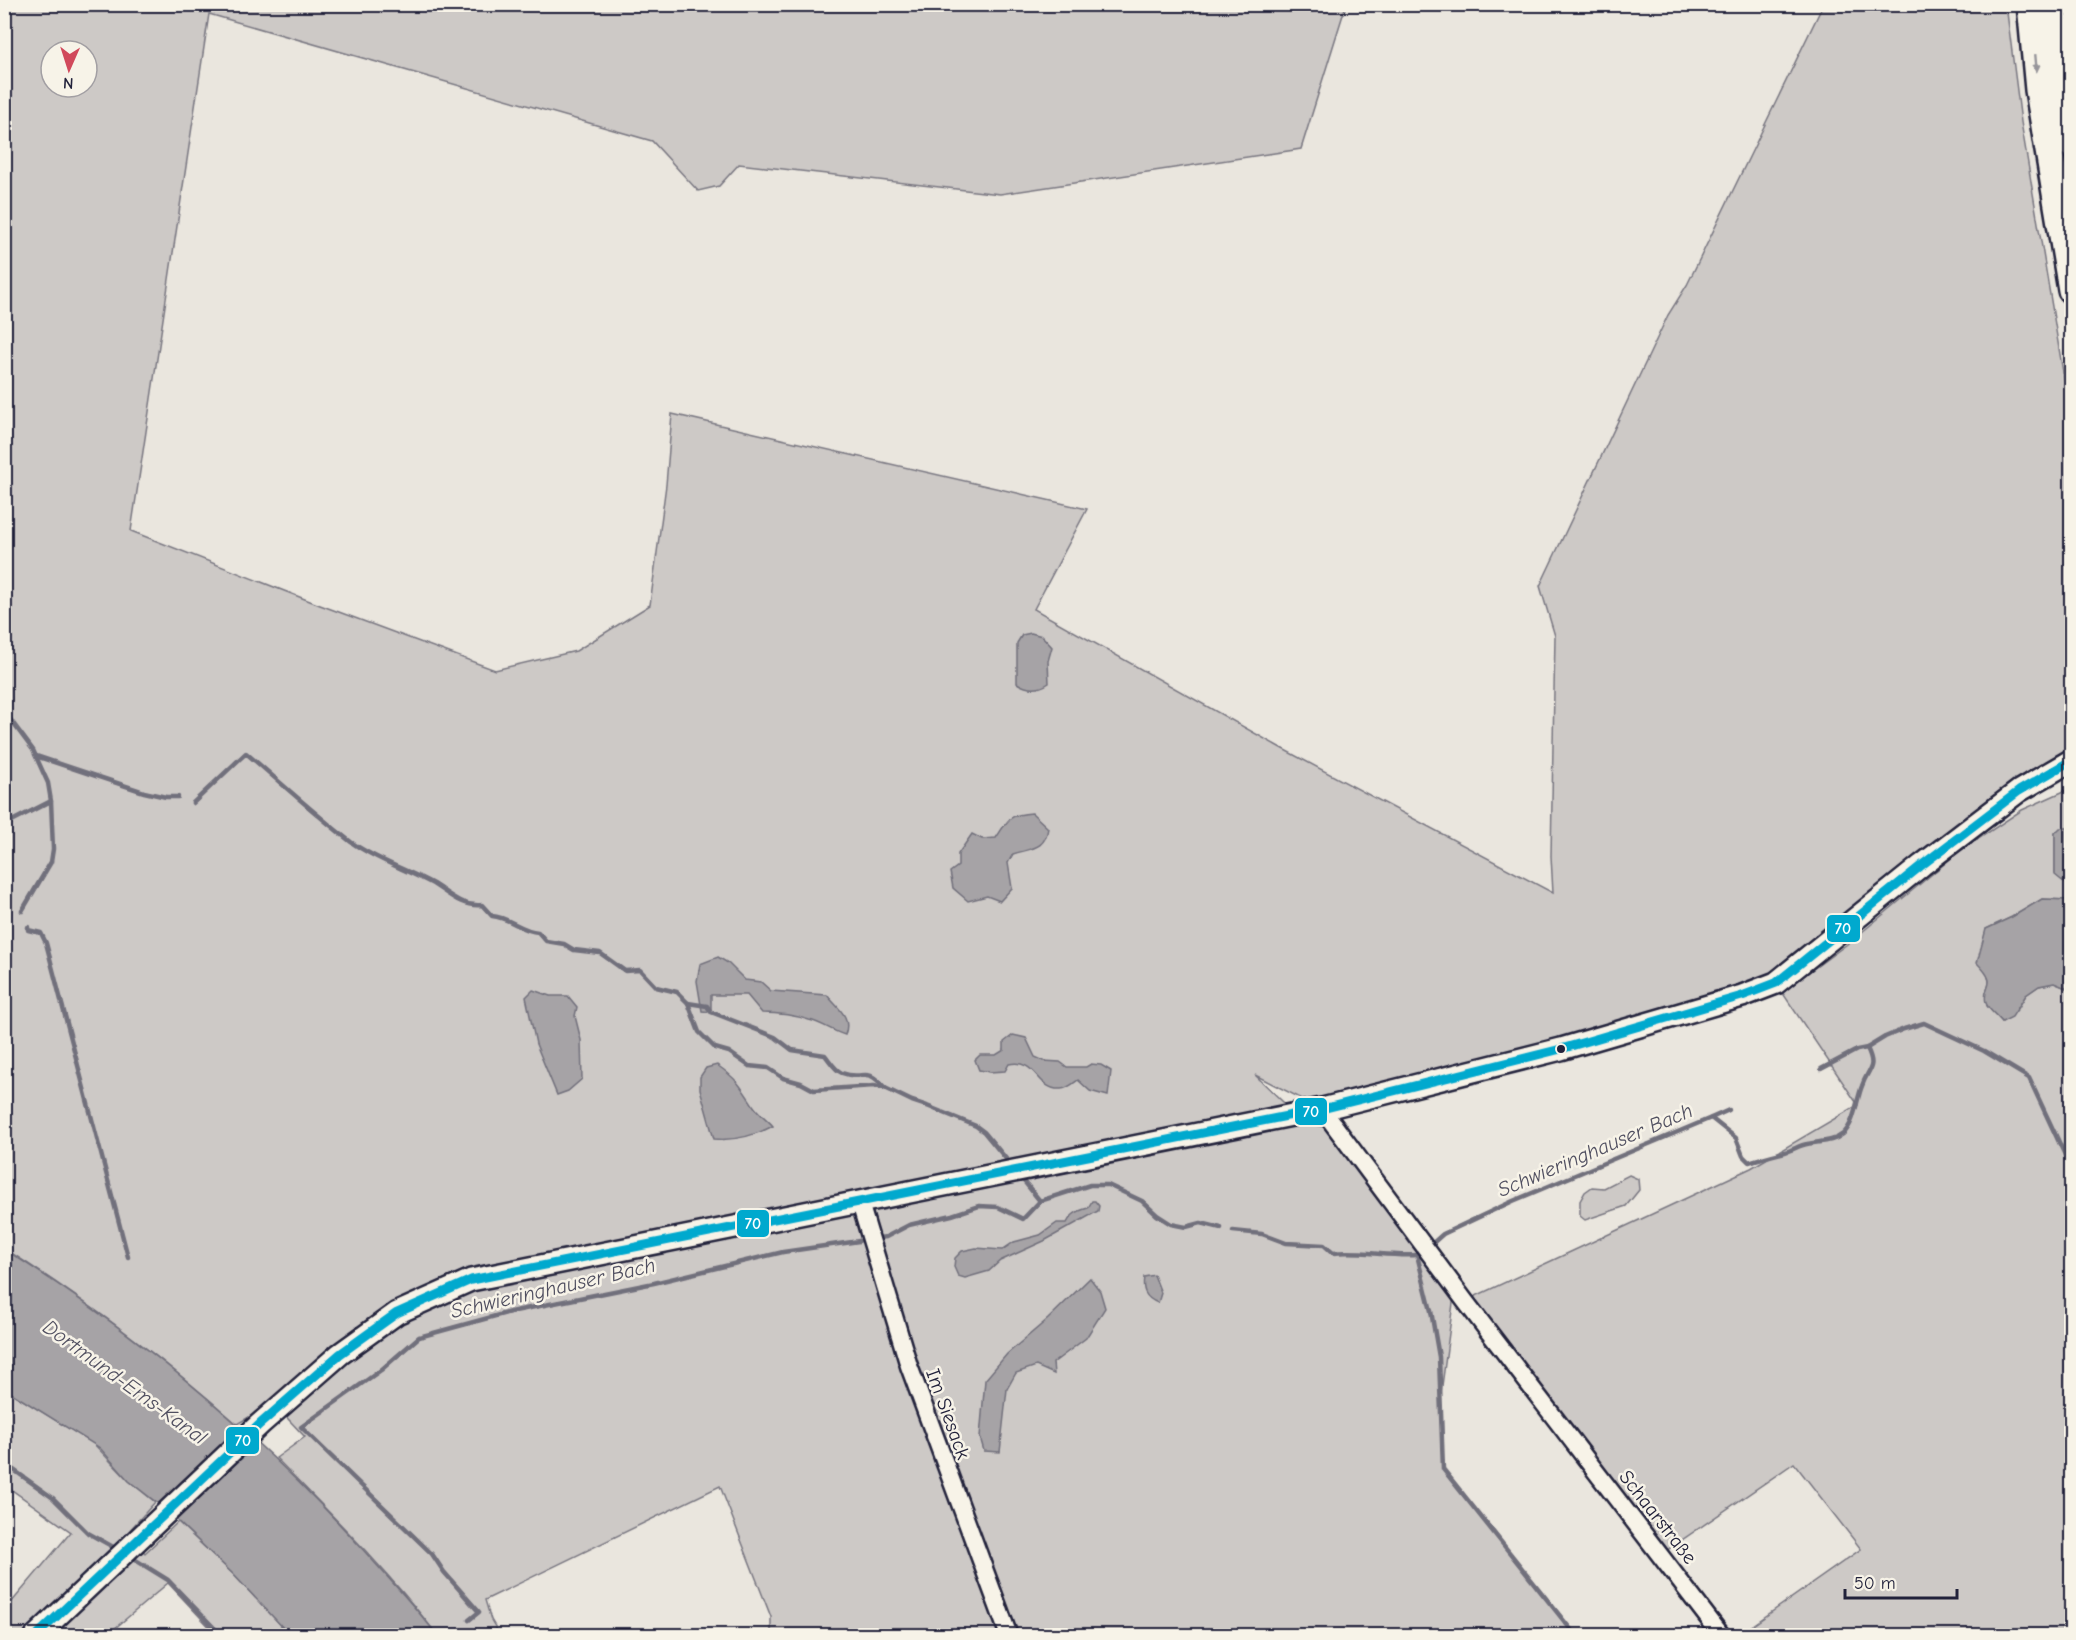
<svg xmlns="http://www.w3.org/2000/svg" width="2076" height="1640" font-family="'Comic Neue',sans-serif">
<style>
.green{fill:#cdc9c6;stroke:#787680;stroke-width:1.5;fill-rule:evenodd}
.water{fill:#a6a3a6;stroke:#716f7b;stroke-width:1.5}
.lines{fill:none;stroke-linecap:round;stroke-linejoin:round}
.stream{stroke:#716f7b;stroke-width:4.5}
.minor-casing{stroke:#22223b;stroke-width:21}
.tertiary-casing{stroke:#22223b;stroke-width:26}
.primary-casing{stroke:#22223b;stroke-width:32}
.minor{stroke:#f7f3e8;stroke-width:16}
.tertiary{stroke:#f7f3e8;stroke-width:21}
.primary{stroke:#f7f3e8;stroke-width:27}
.bus-1-casing{stroke:#f7f3e8;stroke-width:14}
.bus-1{stroke:#00a9ce;stroke-width:9}
.oneway{fill:#97959a}
.bus-dot{fill:#22223b;stroke:#f7f3e8;stroke-width:2}
.labels{text-anchor:middle;dominant-baseline:central;stroke-width:5;stroke-linejoin:round;paint-order:stroke}
.street-label{font-size:20px;fill:#22223b;stroke:#f7f3e8}
.water-label{font-size:21px;font-style:italic;fill:#504f60;stroke:#f7f3e8}
.line-badge{stroke:#f7f3e8;stroke-width:2}
.badge-label{font-size:16px;text-anchor:middle;font-weight:bold;fill:#fff}
</style>
<rect width="100%" height="100%" fill="#eae6de"/>
<filter id="ink" filterUnits="userSpaceOnUse"><feTurbulence type="fractalNoise" baseFrequency=".0167" numOctaves="2"/><feDisplacementMap in="SourceGraphic" scale="12" xChannelSelector="R" yChannelSelector="G"/><feConvolveMatrix kernelMatrix="1 2 1 2 8 2 1 2 1" color-interpolation-filters="sRGB"/></filter>
<g filter="url(#ink)">
<g class="green">
<path d="M4,5h1342l-45,144 -301,45 -261,-30 -20,22 -21,5 -46,-50 -443,-127 -78,517 189,74 175,65 81,-19 74,-46 16,-120 6,-71 415,95 -53,100 247,139 272,145 -2,-37 4,-220 -15,-50 128,-271 19,-30 136,-280h183l15,117 50,298v330l-46,23 -6,18 -231,183 -466,135 -67,-34 50,48 32,6 118,159 -15,113 3,68 133,166h-805v-18l-51,-131 -235,114 6,20 9,15h-63c-48,-63 -105,-120 -161,-177l29,-21 -32,-34 -36,21c-73,-65 -150,-123 -232,-175zM51,51h36v36h-36z"/>
<path d="M2071,788v43l-2,-3 -14,5v41l16,14v10l-2,2 -27,-1 -30,18 -26,12 1,44 3,12 -4,10 1,11 15,16 16,-13 8,-14 13,-9 15,-3 17,7v645h-332l122,-86 -67,-86 -134,92 -195,-254 286,-133 107,-63 -76,-113 68,-50 110,-91 62,-41z"/>
<path d="M1629,1175l9,4 1,11 -13,16 -41,14 -5,-4v-15l5,-9 7,-5 12,1z"/>
<path d="M5,1389l88,54 36,38 26,21 -27,30 17,21 33,-31 55,52 57,61h-73l-49,-52 -61,52h-102v-25l66,-78 -66,-47z"/>
</g>
<g class="water">
<path d="M1031,633l11,3 10,11 -4,14 1,22c-10,7 -21,7 -32,0v-40l5,-8z"/>
<path d="M1032,813l16,15c-3,22 -16,20 -35,26l-5,9 4,25 -12,13 -13,-5 -19,5 -15,-13 -3,-16 8,-6v-12l14,-20 10,5 14,-1c13,-19 11,-23 36,-25z"/>
<path d="M2060,828h9l2,3v57l-16,-13v-42z"/>
<path d="M2071,898v92l-17,-7 -15,3 -13,9 -14,22 -10,5c-4,-6 -14,-12 -16,-19 -5,-19 15,-16 -9,-40l9,-34 26,-12 30,-18 27,1z"/>
<path d="M718,957l10,6 17,17 16,2 10,9 56,4c11,14 25,21 18,40 -13,-4 -23,-12 -36,-15 -15,-5 -31,-7 -47,-7l-15,-18h-36v17l-9,-1 -5,-30 3,-17z"/>
<path d="M533,990l17,6h18l9,11 -2,9 6,24 1,39 -14,12 -11,4 -21,-51 -10,-47z"/>
<path d="M1013,1035l13,3 9,19 9,4 16,1 7,5h19l5,-3 10,1 10,6 -3,25 -18,-5 -12,-11c-4,3 -11,9 -17,9 -24,2 -24,-31 -52,-25l-4,7 -15,1 -11,-2 -4,-10 5,-5h16l8,-5v-8z"/>
<path d="M717,1065c19,13 24,21 36,40 5,8 14,14 20,21 -19,10 -37,15 -59,13l-14,-50v-12l6,-9z"/>
<path d="M1092,1201h3l4,5 -1,5 -54,30 -44,20 -11,10 -24,7 -7,-2 -4,-9 1,-9 7,-7 14,-3 26,2 12,-8 26,-7 17,-12h10c5,-10 11,-12 21,-15z"/>
<path d="M4,1249c135,85 255,185 362,304 24,27 49,53 71,82h-147l-57,-61 -67,-64 -37,-29 -29,-33 -95,-59z"/>
<path d="M1154,1275l7,18 -3,10c-13,-5 -16,-13 -14,-26z"/>
<path d="M1090,1278l10,13 5,17 -19,30 -33,25 1,11 -18,-8 -20,7 -9,16 -7,63 -16,-1 -4,-14 5,-57 22,-26 41,-35z"/>
</g>
<g class="lines">
<g class="stream">
<path d="M4,711l29,39 15,33 3,18 2,48 -2,13 -29,49"/>
<path d="M36,756l108,36 22,5h12"/>
<path d="M193,803l53,-50c35,30 69,61 105,89 25,18 55,27 82,42 16,10 28,23 49,21l10,11c17,1 29,15 46,16l8,9 18,3 10,6 26,3 25,18 15,-1 16,17 21,5 11,11 11,29 16,16 14,4 20,14 19,2 15,10 18,5 13,7 60,-4 11,2 27,13 15,5 49,20 8,6 23,28"/>
<path d="M4,825l47,-24"/>
<path d="M28,927v3l13,3 5,10 82,314"/>
<path d="M688,1003l19,3 4,6 64,25 17,13 33,5c5,6 10,15 17,18 23,9 22,-9 43,15"/>
<path d="M1821,1069l36,-19 10,-2"/>
<path d="M1711,1118l18,-8"/>
<path d="M1023,1180l17,21"/>
<path d="M1233,1231l29,3 24,9 38,2 9,8c28,-3 56,4 84,2"/>
<path d="M879,1238l7,-1 23,-12 43,-10 27,-9 19,1 25,12 17,-18 50,-16h18l34,16 15,14 14,9 15,3 15,-4 20,5"/>
<path d="M1434,1242l9,-8 70,-33 198,-83 25,20 7,18 6,6c12,-4 24,-7 36,-10 8,-2 15,-7 22,-8 12,-3 25,-1 36,-10 12,-11 13,-33 19,-48 6,-18 15,-17 5,-38l18,-11 19,-8 20,-6 60,28 45,27 43,92"/>
<path d="M1417,1255l14,56 8,46 4,112 133,167"/>
<path d="M4,1463l49,35 35,35 27,15"/>
<path d="M134,1559l34,21 54,56"/>
<path d="M469,1620l10,-8 -35,-40 -12,-18 -131,-127 80,-57 38,-33 91,-25 144,-29 129,-31 76,-11"/>
</g>
<defs>
<g id="minor">
<path d="M1322,1109l143,192 257,335"/>
<path d="M860,1203l49,163 100,270"/>
</g>
<path id="tertiary" d="M36,1636l224,-212 80,-70 57,-41 74,-33 851,-171 239,-60 181,-53 34,-13 146,-118 97,-74 53,-31"/>
<g id="primary">
<path d="M2031,4l8,86 33,200"/>
<path d="M2054,4l7,81 11,59"/>
</g>
</defs>
<use href="#minor" class="minor-casing"/>
<use href="#tertiary" class="tertiary-casing"/>
<use href="#primary" class="primary-casing"/>
<use href="#minor" class="minor"/>
<use href="#tertiary" class="tertiary"/>
<use href="#primary" class="primary"/>
<defs>
<path id="bus-1" d="M36,1636l224,-212 80,-70 57,-41 74,-33 851,-171 239,-60 181,-53 34,-13 146,-118 97,-74 53,-31"/>
</defs>
<use href="#bus-1" class="bus-1-casing"/>
<use href="#bus-1" class="bus-1"/>
</g>
<defs><path id="oneway-solid" d="M-6-.8H1V-3.2L6.5 0L1 3.2V.8H-6Z" transform="scale(1.5)"/></defs>
<use class="oneway" href="#oneway-solid" transform="translate(2036 63) rotate(85)"/>
</g>
<circle class="bus-dot" cx="1561" cy="1049" r="5"/>
<g class="labels">
<g class="street-label">
<text transform="translate(948 1414) rotate(70)">Im Siesack</text>
<text transform="translate(1658 1517) rotate(52)">Schaarstraße</text>
</g>
<g class="water-label">
<text transform="translate(1595 1150) rotate(-23)">Schwieringhauser Bach</text>
<text transform="translate(553 1288) rotate(-13)">Schwieringhauser Bach</text>
<text transform="translate(125 1382) rotate(36)">Dortmund-Ems-Kanal</text>
</g>
</g>
<g class="line-badge">
<rect x="1826" y="914" width="35" height="29" rx="6" fill="#00a9ce"/>
<rect x="1294" y="1097" width="34" height="29" rx="6" fill="#00a9ce"/>
<rect x="736" y="1209" width="34" height="29" rx="6" fill="#00a9ce"/>
<rect x="225" y="1426" width="35" height="29" rx="6" fill="#00a9ce"/>
</g>
<g class="badge-label">
<text x="1843" y="934">70</text>
<text x="1311" y="1117">70</text>
<text x="753" y="1229">70</text>
<text x="243" y="1446">70</text>
</g>
<rect width="2076" height="1640" fill="none" stroke="#f7f3e8" stroke-width="24"/>
<rect x="12" y="12" width="2052" height="1616" fill="none" stroke="#22223b" stroke-width="2" filter="url(#ink)"/>
<g transform="translate(69 69) rotate(183)"><circle r="28" fill="#f7f3e8" stroke="#a29fa3" stroke-width="1.5"/>
<path d="M0-4.5L10 22L0 15L-10 22Z" fill="#d1495b"/>
<text y="-9" font-size="16" font-weight="bold" text-anchor="middle" fill="#22223b">N</text>
</g>
<path d="M1845 1589v9h112v-9" fill="none" stroke="#22223b" stroke-width="3"/>
<text x="1854" y="1589" font-size="18" fill="#22223b" stroke="#f7f3e8" stroke-width="4.5" paint-order="stroke">50 m</text>
</svg>
